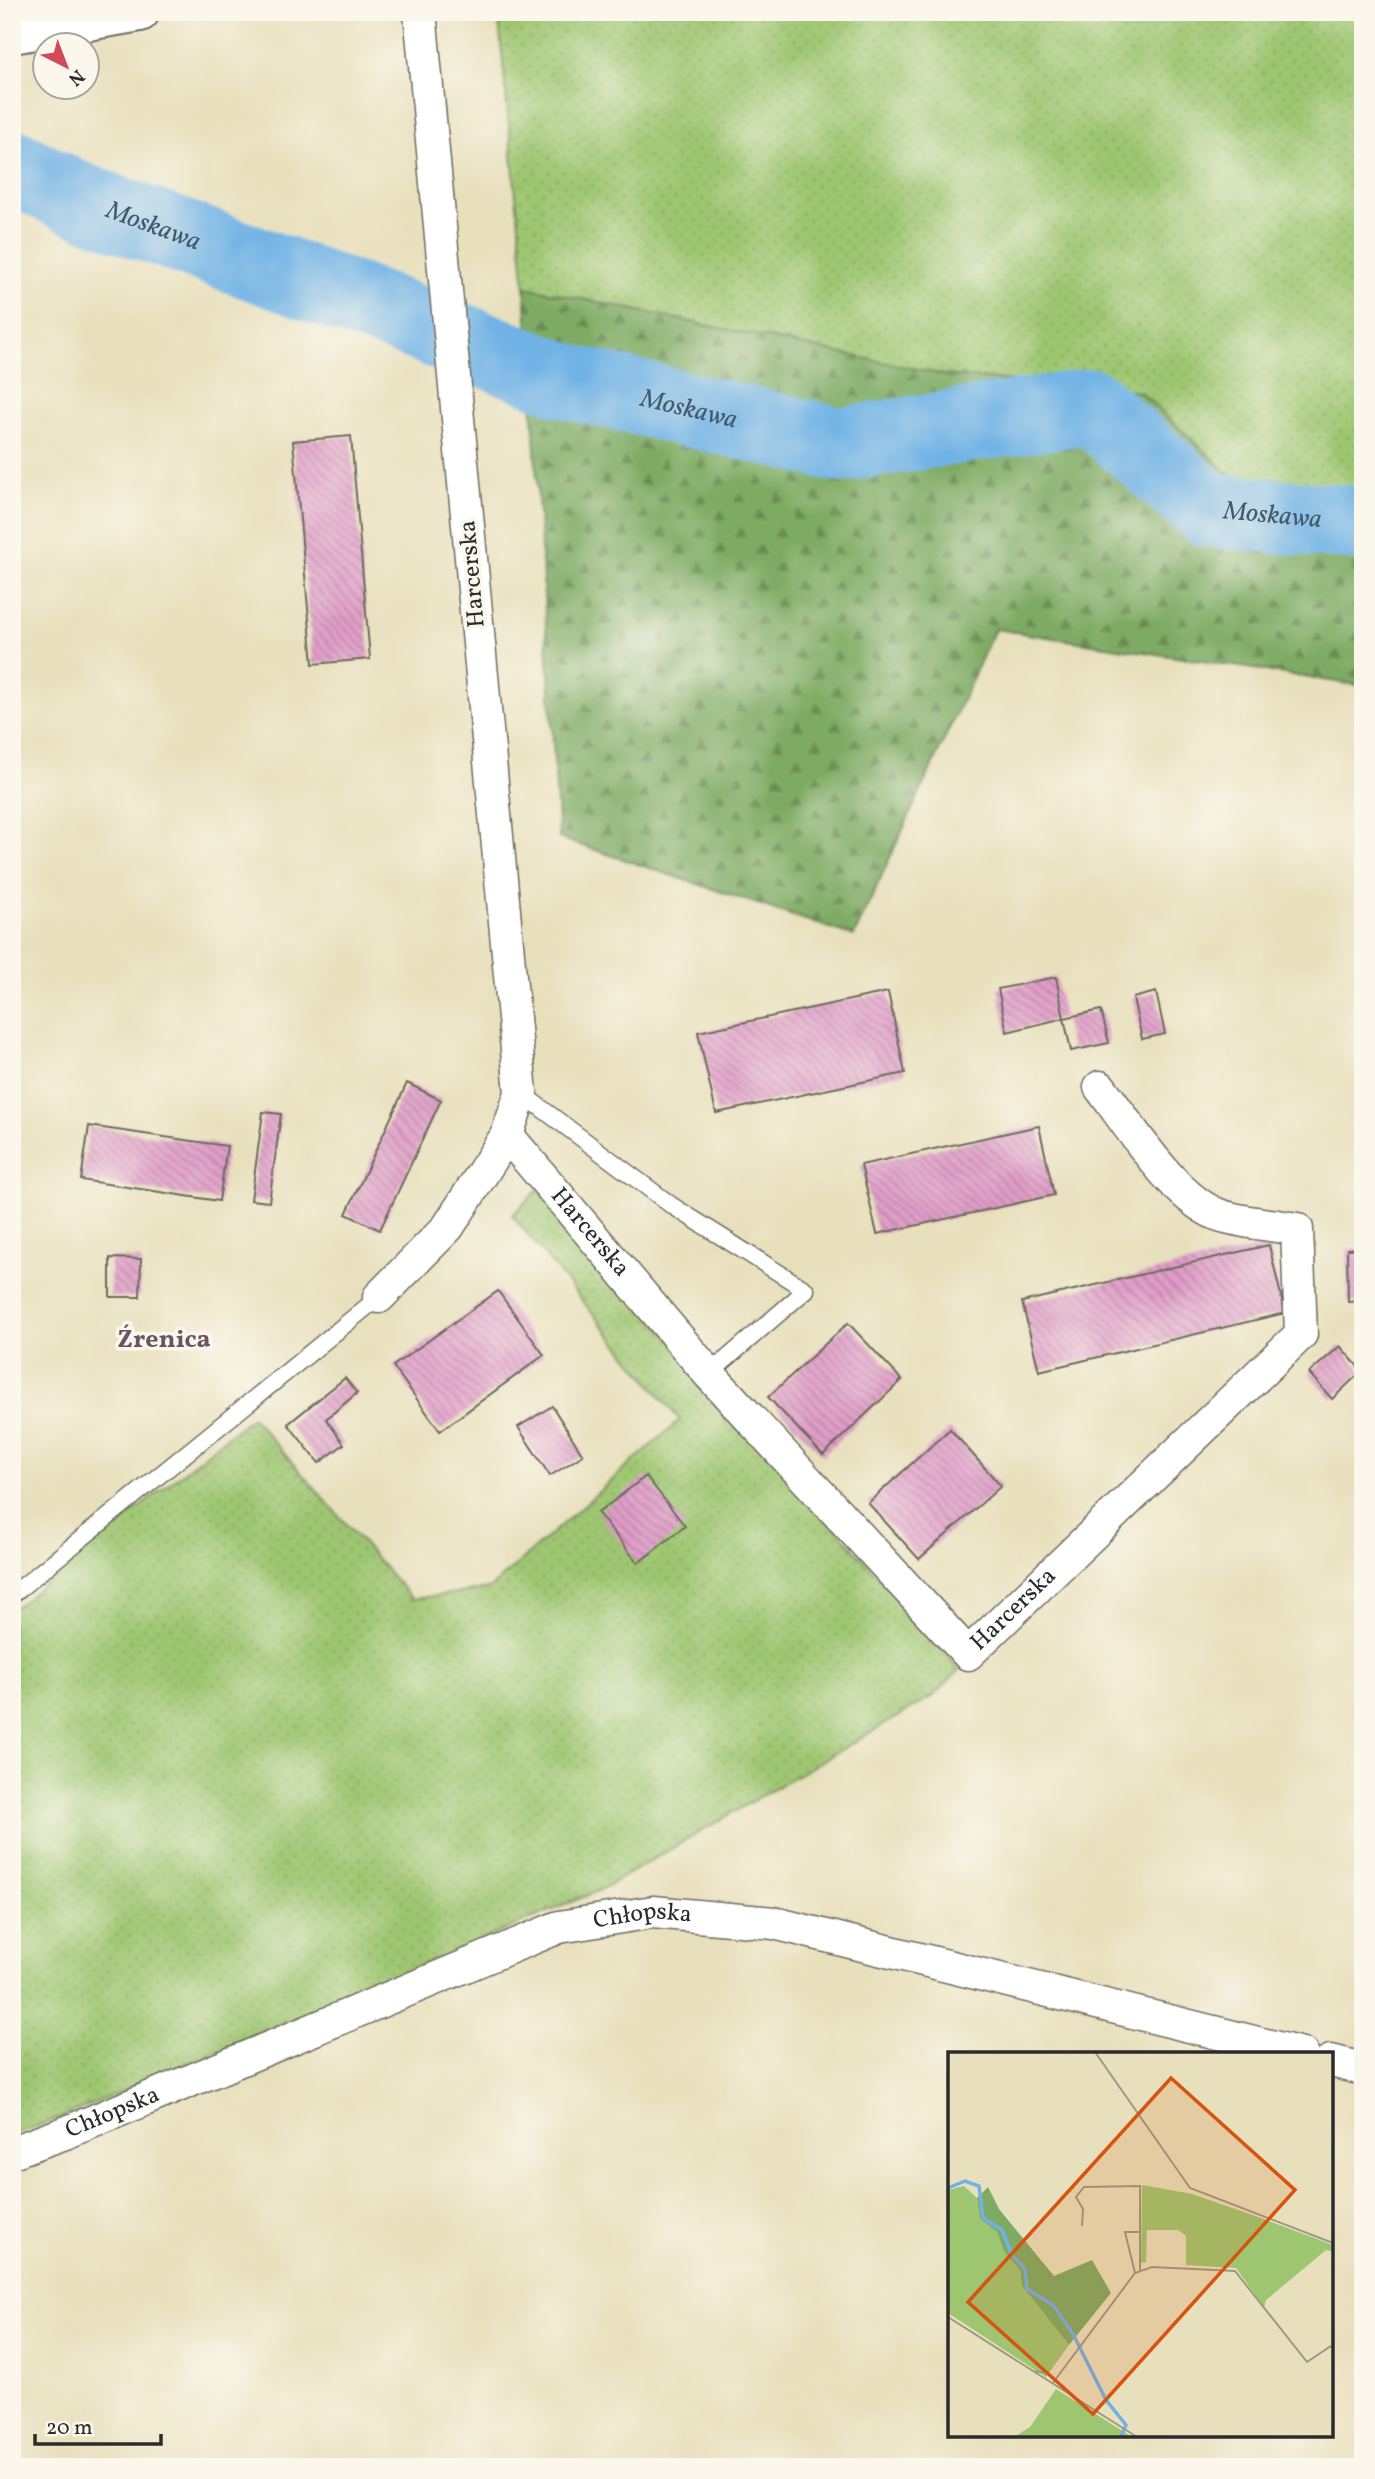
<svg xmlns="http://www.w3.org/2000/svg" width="1375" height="2479" font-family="Vollkorn,serif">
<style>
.grass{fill:url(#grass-dots);stroke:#64784e;stroke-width:2}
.forest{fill:url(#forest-firs);stroke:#546b47;stroke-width:2}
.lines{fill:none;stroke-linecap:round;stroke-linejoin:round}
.river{stroke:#70b2e5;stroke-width:75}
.building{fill:url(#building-back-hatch)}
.service-casing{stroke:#6d6a5e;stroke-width:19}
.minor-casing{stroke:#6d6a5e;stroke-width:35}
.tertiary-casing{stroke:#6d6a5e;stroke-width:42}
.service{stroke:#fff;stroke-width:16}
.minor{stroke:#fff;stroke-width:32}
.tertiary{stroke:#fff;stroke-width:38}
.labels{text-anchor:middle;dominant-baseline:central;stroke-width:7;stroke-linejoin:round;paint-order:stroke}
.street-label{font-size:24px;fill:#2b2b2b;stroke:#fbf7ec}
.water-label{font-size:26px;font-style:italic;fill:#435a6c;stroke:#fbf7ec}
.neighbourhood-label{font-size:26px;font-weight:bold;fill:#6a5362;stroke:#fbf7ec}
.inset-river{fill:none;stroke:#70b2e5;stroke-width:3.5}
.inset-road{fill:none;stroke:#9c9883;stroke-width:2}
.view{fill:#d5540f;fill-opacity:0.15;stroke:#d5540f;stroke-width:3.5}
.inset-edge{fill:none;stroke:#2b2b2b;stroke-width:3.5}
</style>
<defs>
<pattern id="grass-dots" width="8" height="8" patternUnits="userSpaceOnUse" patternTransform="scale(1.75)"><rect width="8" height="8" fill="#9ec671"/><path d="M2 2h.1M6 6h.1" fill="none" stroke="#88aa62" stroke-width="1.8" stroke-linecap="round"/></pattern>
<pattern id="forest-firs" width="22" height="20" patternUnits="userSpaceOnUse" patternTransform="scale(1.75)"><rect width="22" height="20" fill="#7eab63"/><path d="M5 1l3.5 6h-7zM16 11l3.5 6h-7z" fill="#678b52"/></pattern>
<pattern id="building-back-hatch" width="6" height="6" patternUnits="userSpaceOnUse" patternTransform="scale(1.75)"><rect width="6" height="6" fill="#e09dc8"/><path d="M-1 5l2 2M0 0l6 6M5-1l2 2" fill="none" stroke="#b680a3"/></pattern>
</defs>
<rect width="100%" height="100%" fill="#fbf7ec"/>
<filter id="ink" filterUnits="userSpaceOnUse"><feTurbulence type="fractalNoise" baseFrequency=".0143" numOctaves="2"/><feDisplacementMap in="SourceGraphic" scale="14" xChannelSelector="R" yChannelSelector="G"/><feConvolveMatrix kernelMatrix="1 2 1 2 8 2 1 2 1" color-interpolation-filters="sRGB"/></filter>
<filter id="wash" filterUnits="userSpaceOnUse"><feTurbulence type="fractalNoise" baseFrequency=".00686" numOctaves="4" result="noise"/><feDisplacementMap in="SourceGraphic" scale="28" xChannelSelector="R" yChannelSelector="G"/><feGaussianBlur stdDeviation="1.57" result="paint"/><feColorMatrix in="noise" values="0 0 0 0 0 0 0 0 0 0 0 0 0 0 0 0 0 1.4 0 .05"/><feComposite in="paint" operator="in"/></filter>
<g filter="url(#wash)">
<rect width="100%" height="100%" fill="#e8e0bd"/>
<g class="grass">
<path d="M498,12h865v485l-128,-17 -95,-88 -196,-17 -419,-88z"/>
<path d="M539,1189l421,481 -27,26 -331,193 -545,230 -45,16v-525l240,-193 160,182 77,-10 191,-169 -168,-205z"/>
</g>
<path class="forest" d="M525,287l419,88 196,17 95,88 128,17v189l-368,-57 -141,307 -295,-98z"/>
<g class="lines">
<path class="river" id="s1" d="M12,166l66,33 307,112 181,70 274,64 250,-39 119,104 154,14"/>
</g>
<g id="blocks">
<g class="building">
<path d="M351,436l19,223 -57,5 -20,-223z"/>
<path d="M1056,977l8,41 -57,14 -9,-43z"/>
<path d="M888,992l17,81 -189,40 -18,-81z"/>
<path d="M1156,992l9,42 -23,5 -9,-41z"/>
<path d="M1101,1010l8,33 -38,8 -7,-33z"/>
<path d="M407,1083l34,17 -61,130 -34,-16z"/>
<path d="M263,1112l18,2 -12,88 -18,-2z"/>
<path d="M89,1126l138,20 -8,55 -138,-21z"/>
<path d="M1039,1126l15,69 -177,39 -16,-69z"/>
<path d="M1269,1245l16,68 -246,58 -17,-69z"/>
<path d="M1363,1248v53l-15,1 -1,-53z"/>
<path d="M110,1258l31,1 -1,38h-30z"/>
<path d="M498,1291l46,64 -104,76 -47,-65z"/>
<path d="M848,1323l54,57 -79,75 -55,-58z"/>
<path d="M1340,1346l22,25 -30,28 -23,-26z"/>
<path d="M345,1378l12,15 -31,26 18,25 -25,19 -31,-39z"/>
<path d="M552,1406l31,49 -33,21 -32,-49z"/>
<path d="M950,1429l51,57 -82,73 -51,-56z"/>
<path d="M646,1476l39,50 -47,37 -40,-50z"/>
</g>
</g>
</g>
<g filter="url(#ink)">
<use href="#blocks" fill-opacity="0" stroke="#6d6a5e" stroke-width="2"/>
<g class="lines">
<defs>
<g id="service">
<path d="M521,1093l150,112 135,85 -97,84"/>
<path d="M12,1595l367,-298"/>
</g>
<g id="minor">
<path id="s2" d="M507,1135l202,239 259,280 333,-320 -4,-105c-24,-4 -51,-6 -75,-13 -46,-14 -92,-90 -122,-129"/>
<path d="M379,1297l69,-70 59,-92 14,-42 -101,-1081"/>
<path d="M1331,2061l32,8"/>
<path id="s3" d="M12,2152l53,-19 494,-206 94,-15 121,11 528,131"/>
</g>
<path id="tertiary" d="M12,34l128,-22"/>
</defs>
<use href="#service" class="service-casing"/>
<use href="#minor" class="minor-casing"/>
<use href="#tertiary" class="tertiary-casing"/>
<use href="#service" class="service"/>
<use href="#minor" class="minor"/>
<use href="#tertiary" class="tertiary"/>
</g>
</g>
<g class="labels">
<g class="street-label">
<text transform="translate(473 574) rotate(-95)">Harcerska</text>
<text stroke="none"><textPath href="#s2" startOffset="128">Harcerska</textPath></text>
<text stroke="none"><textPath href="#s2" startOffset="758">Harcerska</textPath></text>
<text stroke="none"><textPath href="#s3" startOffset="676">Chłopska</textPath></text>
<text stroke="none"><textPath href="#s3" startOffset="108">Chłopska</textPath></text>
</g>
<g class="water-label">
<text stroke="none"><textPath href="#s1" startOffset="154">Moskawa</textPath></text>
<text stroke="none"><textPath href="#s1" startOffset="721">Moskawa</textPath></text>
<text stroke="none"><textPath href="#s1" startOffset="1351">Moskawa</textPath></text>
</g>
<g class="neighbourhood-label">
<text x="164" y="1340">Źrenica</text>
</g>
</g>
<g transform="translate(948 2052)">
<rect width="385" height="385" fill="#e8e0bd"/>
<path d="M194,133l50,9 69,24 72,27v7l-7,-2 -60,50 -2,7 -28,-39 -50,-3v-29l-8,-6h-31l-1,32 -5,1zM16,134l13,12 3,21 17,13 7,20 16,18 2,16 47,59 -23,32 -98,-64v-123zM108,337l76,48h-118l16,-10z" fill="#9ec671"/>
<path d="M40,135l11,22 55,67 38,-16 19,33 -42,52 -47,-59 -2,-16 -16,-18 -7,-20 -17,-13 -3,-21z" fill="#7eab63"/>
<path class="inset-river" d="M0,136l17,-7 14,5 4,32 19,12 10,25 13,14 2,20 26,16 20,29 33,66 20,25 -5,12"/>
<path class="inset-road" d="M147,0l95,136 143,55M134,174l1,-17 -7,-12 8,-10 56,-1v84M187,221l-10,-41h16M0,265l189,120M85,319l15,2 7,7M104,332l83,-111 17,-6 83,4 72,91 24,-16 2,3"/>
<path class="view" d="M223,26l124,112 -202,224 -125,-112z"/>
<rect width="385" height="385" class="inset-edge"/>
</g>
<rect width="1375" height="2479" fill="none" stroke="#fbf7ec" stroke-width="42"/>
<g transform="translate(66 66) rotate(138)"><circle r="33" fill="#fbf7ec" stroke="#a8a59f" stroke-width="2"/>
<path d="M0-5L12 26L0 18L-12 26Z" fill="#d1495b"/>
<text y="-10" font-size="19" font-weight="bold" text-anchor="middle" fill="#2b2b2b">N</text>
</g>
<path d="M35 2434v10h126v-10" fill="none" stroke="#2b2b2b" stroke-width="3.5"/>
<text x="46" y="2434" font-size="21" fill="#2b2b2b" stroke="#fbf7ec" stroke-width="5" paint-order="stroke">20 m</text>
</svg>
